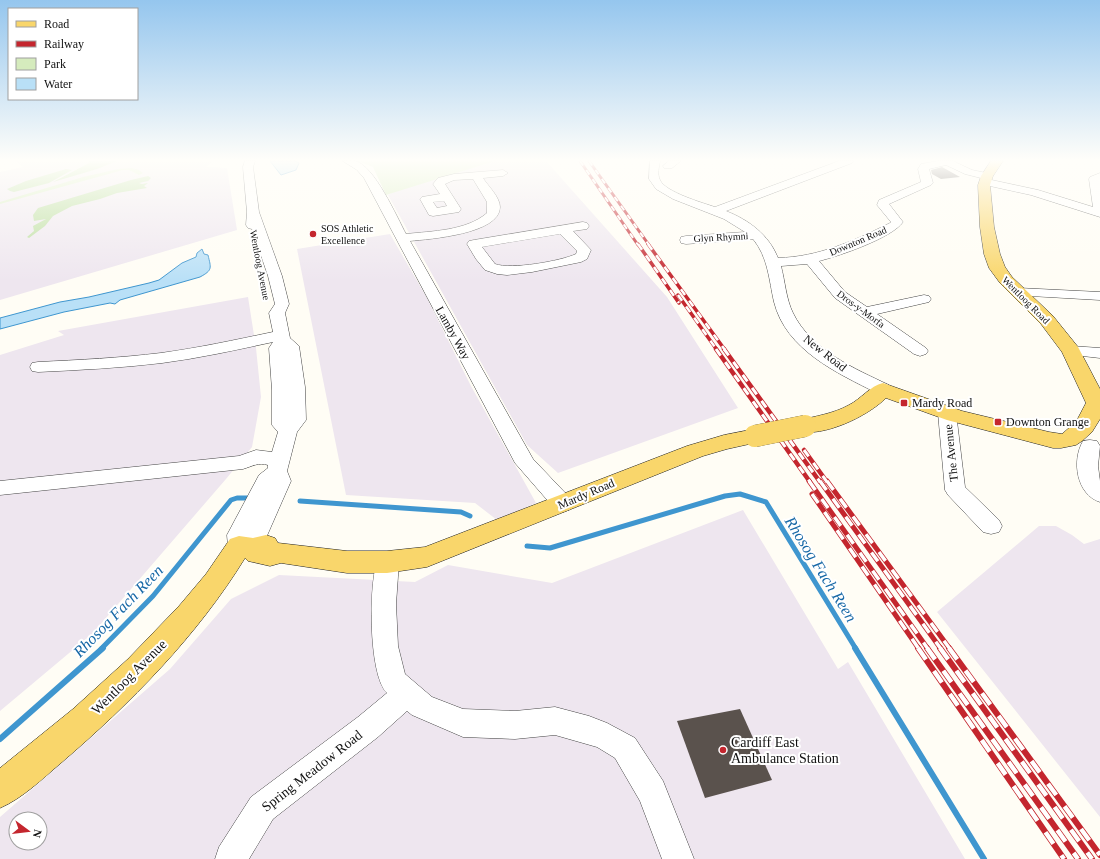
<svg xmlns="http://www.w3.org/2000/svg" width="1100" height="859" font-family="'Times New Roman',serif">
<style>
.industrial{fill:#eee6ef;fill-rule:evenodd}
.green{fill:#d5ebbd}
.forest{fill:#b9dc9c}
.water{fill:#b9e0f7;stroke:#3f96cf}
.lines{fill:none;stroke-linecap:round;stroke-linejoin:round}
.stream-far1{stroke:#3f96cf;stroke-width:5}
.stream{stroke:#3f96cf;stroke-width:6}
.building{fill:#5a524d}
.minor-casing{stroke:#444;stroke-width:1}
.major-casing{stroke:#222;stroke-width:1}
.minor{fill:#fff;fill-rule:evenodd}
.major{fill:#f9d66b;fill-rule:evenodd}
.rail-far4-casing{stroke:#c4262e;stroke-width:3}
.rail-far3-casing{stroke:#c4262e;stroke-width:3.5}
.rail-far2-casing{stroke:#c4262e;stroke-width:4.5}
.rail-far1-casing{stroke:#c4262e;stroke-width:5}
.rail-casing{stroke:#c4262e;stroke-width:6}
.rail-far4{stroke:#fff;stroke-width:2;stroke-dasharray:5.5;stroke-linecap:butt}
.rail-far3{stroke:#fff;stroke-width:2.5;stroke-dasharray:7;stroke-linecap:butt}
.rail-far2{stroke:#fff;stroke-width:3;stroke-dasharray:8;stroke-linecap:butt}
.rail-far1{stroke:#fff;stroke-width:3.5;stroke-dasharray:11;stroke-linecap:butt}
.rail{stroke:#fff;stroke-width:4.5;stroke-dasharray:14;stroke-linecap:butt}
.major-bridge-casing{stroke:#222;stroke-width:22;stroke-linecap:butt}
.major-bridge{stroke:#f9d66b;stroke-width:22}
.poi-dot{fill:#c4262e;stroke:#fff;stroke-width:1.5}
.labels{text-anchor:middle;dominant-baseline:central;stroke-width:4;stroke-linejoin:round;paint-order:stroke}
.far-poi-label{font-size:10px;fill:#111;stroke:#fff;text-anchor:start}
.far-street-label{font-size:10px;fill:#111;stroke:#fff}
.street-label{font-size:12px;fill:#111;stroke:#fff}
.poi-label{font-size:12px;fill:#111;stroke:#fff;text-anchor:start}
.near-street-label{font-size:14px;fill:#111;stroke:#fff}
.near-poi-label{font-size:14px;fill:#111;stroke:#fff;text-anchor:start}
.near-water-label{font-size:16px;font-style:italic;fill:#1768a6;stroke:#fff}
</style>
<rect width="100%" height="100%" fill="#fffdf5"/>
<g class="industrial">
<path d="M15,161h74v2l-33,17 61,-19h96l-7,6 21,1 10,62 -237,70v-128l23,-5z"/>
<path d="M495,161h52l7,9 113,127 71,111 -180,65 -31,-28 -139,-250 9,-5z"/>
<path d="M390,234l37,64 44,88 65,117 -39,17 -22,-17 -129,-8 -49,-246z"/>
<path d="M248,297l8,51 5,49 -9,50 -26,32 -133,154 -93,78v-356l64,-20 -6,-4z"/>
<path d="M743,510l95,159 10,-7 117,197h-965v-42l170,-148 61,-70 48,-24 136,7 33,-17 104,18zM16,819h24v24h-24z"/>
<path d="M1039,526h17l16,9 12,9 16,-5v278l-163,-205z"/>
</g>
<g class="green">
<path d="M358,161h137l-109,34 -13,-28z"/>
<path d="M132,168l7,2 4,3 -4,2 -10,-5h-6l-123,34v-2l83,-25 35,-8z"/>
</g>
<g class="forest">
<path d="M89,161h28l-20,8 -44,13 36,-19z"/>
<path d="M66,169l6,1 -23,13 -35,9 -4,-1 -3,-2 19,-8z"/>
<path d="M148,176l3,2 -3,3 -9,2 3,1 6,-1 -4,3 3,2 -30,5 -17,6 -28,7 -19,10 -8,10 -16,12 -2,-1 7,-6 -1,-5 13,-7 -12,2 -1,-6 5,-7 93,-28z"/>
</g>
<g class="water">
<path d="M270,161h25l4,2 -3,7 -15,5z"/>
<path d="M202,249l2,5 4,1c3,13 5,15 -8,22l-80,23 -5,4 -5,-1 -46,9 -64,17v-11l60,-16 29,-5 60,-14 10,-3 23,-17 14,-6 1,-4z"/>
</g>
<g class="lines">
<g class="stream-far1">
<path d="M300,501l161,11 9,4"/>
<path d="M527,546l23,2 175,-52 15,-2 26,8 90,147"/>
<path d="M101,649l52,-53 78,-96 6,-2h10"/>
</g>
<g class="stream">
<path d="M855,648l129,211"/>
<path d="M0,739l103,-91"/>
</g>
</g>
<g class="building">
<path d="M942,167l18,10 -19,2 -9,-5 -1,-4z"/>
<path d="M740,709l32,71 -67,18 -28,-77z"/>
</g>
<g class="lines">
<defs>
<g id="minor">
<path d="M245,161h10l-2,6 6,45 23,64 7,28 -4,9 5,25 9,8 6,41 1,33 -9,12 -10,39 4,10 -25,57 -19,14 -8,3 -8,-3 -3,-6 -1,-11 32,-60 9,-7v-3c-10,-3 -15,1 -25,4l-243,26v-14l239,-25 17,-6 16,2 6,-20 -6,-7v-35l-3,-42 4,-6c-37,8 -73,16 -111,21 -41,5 -83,7 -124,9l-6,-1 -2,-4 2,-4 6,-1c41,-2 82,-4 123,-9 37,-5 74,-13 112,-21l-4,-19 6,-9 -7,-28 -16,-47 -4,-1 -2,-3 1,-13 -4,-45z"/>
<path d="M343,161c3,0 9,-1 12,0 19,4 42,56 51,73 26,-3 60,-3 81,-21v-11l-14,-23 -19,1 -9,4 16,25 -2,3 -26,4 -4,-1 -9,-16 2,-2 18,-3 -7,-10 5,-6 16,-4 49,-4 5,3 -5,3 -20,2c5,8 17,19 17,29 0,27 -70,32 -90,34l123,218 38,40 3,5 -3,5 -8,3 -8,-3 -40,-46 -151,-285 -7,-8zM444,201l3,5 -10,2 -4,-6z"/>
<path d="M650,161h10c-1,6 -3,13 0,19 5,12 43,23 55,27l124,-46h14l-1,2 -126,48c23,9 43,24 52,47 40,-1 76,-17 112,-35l1,-1 -14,-17 2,-5 42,-18 -3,-13 3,-5 17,-3h15l19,9 19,4 1,2 -5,3 51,11 55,17 -4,-28 1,-2 10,-4v44l-69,-22 -50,-11 -2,-2 6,-3 -20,-5 -19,-9 -17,4 4,14 -2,2 -42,19 14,18c-11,16 -64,34 -84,39l26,31 22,15 57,-12 5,1 2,3 -2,3 -52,12 49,34 2,3 -2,3 -6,2 -6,-2 -79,-56 -28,-34 -26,2c4,15 5,33 12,47 18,37 62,56 96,72l3,4 -3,4 -6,1 -6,-1c-40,-20 -91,-43 -103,-91 -5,-22 -6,-45 -21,-63l-67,5 -5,-1 -1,-3 1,-3 5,-1 59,-4 -21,-13 -51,-20 -17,-10 -7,-10z"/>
<path d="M669,161h12l-9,7h-8l-1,-2z"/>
<path d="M583,222l4,1 2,3 -2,3 -14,2 18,19 -4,9 -6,3 -49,10 -25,3 -10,-1 -12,-4 -9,-11 -9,-15 2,-3 5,-1zM560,234l17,17 -1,3c-15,7 -65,16 -81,10l-13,-17z"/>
<path d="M1018,288l82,4v8l-87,-5 -2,-3 2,-3z"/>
<path d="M1071,346l29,2v10l-35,-4 -2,-3 2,-3z"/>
<path d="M947,407l7,2 2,4 9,74 34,33 3,6 -3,6 -8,2 -8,-2 -35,-37 -3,-5 -7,-77 2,-4z"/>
<path d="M1090,440l7,1 3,5 -2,20 2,15v21c-23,-7 -29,-41 -17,-61z"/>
<path d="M387,553l8,3 4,6 -3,42 2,42 7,28 27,23 31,12 52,2 40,-4 34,9 18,7 28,15 28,43 31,78h-32l-22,-58 -25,-43 -18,-11 -42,-12 -40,4 -52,-2 -51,-22 -5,-4 -29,26 -105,82 -24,40h-34l4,-12 32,-50 107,-80 29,-24c-19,-17 -19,-116 -8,-137z"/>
</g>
<g id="major">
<path d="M991,161h12l-10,15 -3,9 4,42 6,27 5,13 7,10 41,39 25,31 22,42v30l-8,13 -10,9 -6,4 -15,3h-8l-106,-28 -61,-22c-18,18 -63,40 -89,33l-3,-5 3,-5c18,-5 36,-7 52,-16 12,-6 21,-19 34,-22l79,28 87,21 13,2 14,-12 10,-19 -24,-51 -21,-28 -41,-41 -11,-15 -5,-14 -4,-27 -2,-42 3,-9z"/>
<path d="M755,429l8,2 3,5 -3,5 -36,8 -24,7 -276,111 -40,6h-40l-66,-10 -11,3 -22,-5 -3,-3c-48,78 -114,145 -184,205 -19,16 -38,35 -61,45v-40l73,-59 55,-50 51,-53 27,-32 24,-35 9,-3 14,2 13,-3 9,3 3,5 69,8h40l38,-4 262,-101 37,-11z"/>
</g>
</defs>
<use href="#minor" class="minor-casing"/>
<use href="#major" class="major-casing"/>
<use href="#minor" class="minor"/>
<use href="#major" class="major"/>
<defs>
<g id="rail-far4">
<path d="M580,161l58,84"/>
<path d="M589,161l60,84"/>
</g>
<g id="rail-far3">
<path d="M638,244l41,59"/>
<path d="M648,244l77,106"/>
<path d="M678,295l39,55"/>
</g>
<g id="rail-far2">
<path d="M716,349l94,133"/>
<path d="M724,349l96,133"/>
<path d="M804,450l23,32"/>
</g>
<g id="rail-far1">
<path d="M809,481l119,168"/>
<path d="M820,481l121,168"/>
<path d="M827,481l123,168"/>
<path d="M812,494l107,155"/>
</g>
<g id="rail">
<path d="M918,648l146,211"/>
<path d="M927,648l151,211"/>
<path d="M940,648l152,211"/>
<path d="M949,648l151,207"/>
</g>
</defs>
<use href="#rail-far4" class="rail-far4-casing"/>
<use href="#rail-far3" class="rail-far3-casing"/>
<use href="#rail-far2" class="rail-far2-casing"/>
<use href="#rail-far1" class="rail-far1-casing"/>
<use href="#rail" class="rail-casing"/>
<use href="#rail-far4" class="rail-far4"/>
<use href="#rail-far3" class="rail-far3"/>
<use href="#rail-far2" class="rail-far2"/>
<use href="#rail-far1" class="rail-far1"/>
<use href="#rail" class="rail"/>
<defs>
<path id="major-bridge" d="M755,436l50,-10"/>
</defs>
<use href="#major-bridge" class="major-bridge-casing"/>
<use href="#major-bridge" class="major-bridge"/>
</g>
<linearGradient id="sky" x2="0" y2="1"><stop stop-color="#95c6ee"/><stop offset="0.57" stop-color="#fffefa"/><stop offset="1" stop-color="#fffefa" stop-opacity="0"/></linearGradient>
<rect width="1100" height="281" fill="url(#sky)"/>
<g class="poi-dot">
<circle cx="313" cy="234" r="4"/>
<rect x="900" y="399" width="8" height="8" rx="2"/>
<rect x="994" y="418" width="8" height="8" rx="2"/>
<circle cx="723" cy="750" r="4"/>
</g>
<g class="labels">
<g class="far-poi-label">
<text x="321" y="228">SOS Athletic<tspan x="321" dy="12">Excellence</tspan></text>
</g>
<g class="far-street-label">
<text transform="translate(721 237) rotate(-3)">Glyn Rhymni</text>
<text transform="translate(858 241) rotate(-23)">Downton Road</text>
<text transform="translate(260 265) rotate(79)">Wentloog Avenue</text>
<text transform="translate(1026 300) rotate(45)">Wentloog Road</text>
<text transform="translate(861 309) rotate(36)">Dros-y-Morfa</text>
</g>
<g class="street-label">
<text transform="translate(453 333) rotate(61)">Lamby Way</text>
<text transform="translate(825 353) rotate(38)">New Road</text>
<text transform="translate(951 453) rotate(-96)">The Avenue</text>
<text transform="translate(586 494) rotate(-23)">Mardy Road</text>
</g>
<g class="poi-label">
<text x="912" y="403">Mardy Road</text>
<text x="1006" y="422">Downton Grange</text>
</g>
<g class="near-street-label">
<text transform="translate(129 677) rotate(-45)">Wentloog Avenue</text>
<text transform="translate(312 771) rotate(-38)">Spring Meadow Road</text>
</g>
<g class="near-poi-label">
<text x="731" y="742">Cardiff East<tspan x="731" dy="16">Ambulance Station</tspan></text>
</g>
<g class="near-water-label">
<text transform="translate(821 569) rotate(58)">Rhosog Fach Reen</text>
<text transform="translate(118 611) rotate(-46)">Rhosog Fach Reen</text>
</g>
</g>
<rect x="8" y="8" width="130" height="92" fill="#ffffff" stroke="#a0a0a0"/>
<rect x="16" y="21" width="20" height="6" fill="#f9d66b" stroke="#a0a0a0"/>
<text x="44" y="28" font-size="12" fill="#111111">Road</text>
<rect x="16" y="41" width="20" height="6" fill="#c4262e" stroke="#a0a0a0"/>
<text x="44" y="48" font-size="12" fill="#111111">Railway</text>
<rect x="16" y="58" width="20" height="12" fill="#d5ebbd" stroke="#a0a0a0"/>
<text x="44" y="68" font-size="12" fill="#111111">Park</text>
<rect x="16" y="78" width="20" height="12" fill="#b9e0f7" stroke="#a0a0a0"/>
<text x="44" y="88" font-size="12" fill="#111111">Water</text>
<g transform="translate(28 831) rotate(105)"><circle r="19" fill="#ffffff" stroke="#a0a0a0"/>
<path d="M0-3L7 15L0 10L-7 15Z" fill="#c4262e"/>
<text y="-6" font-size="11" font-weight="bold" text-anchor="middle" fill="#111111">N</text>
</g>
</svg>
